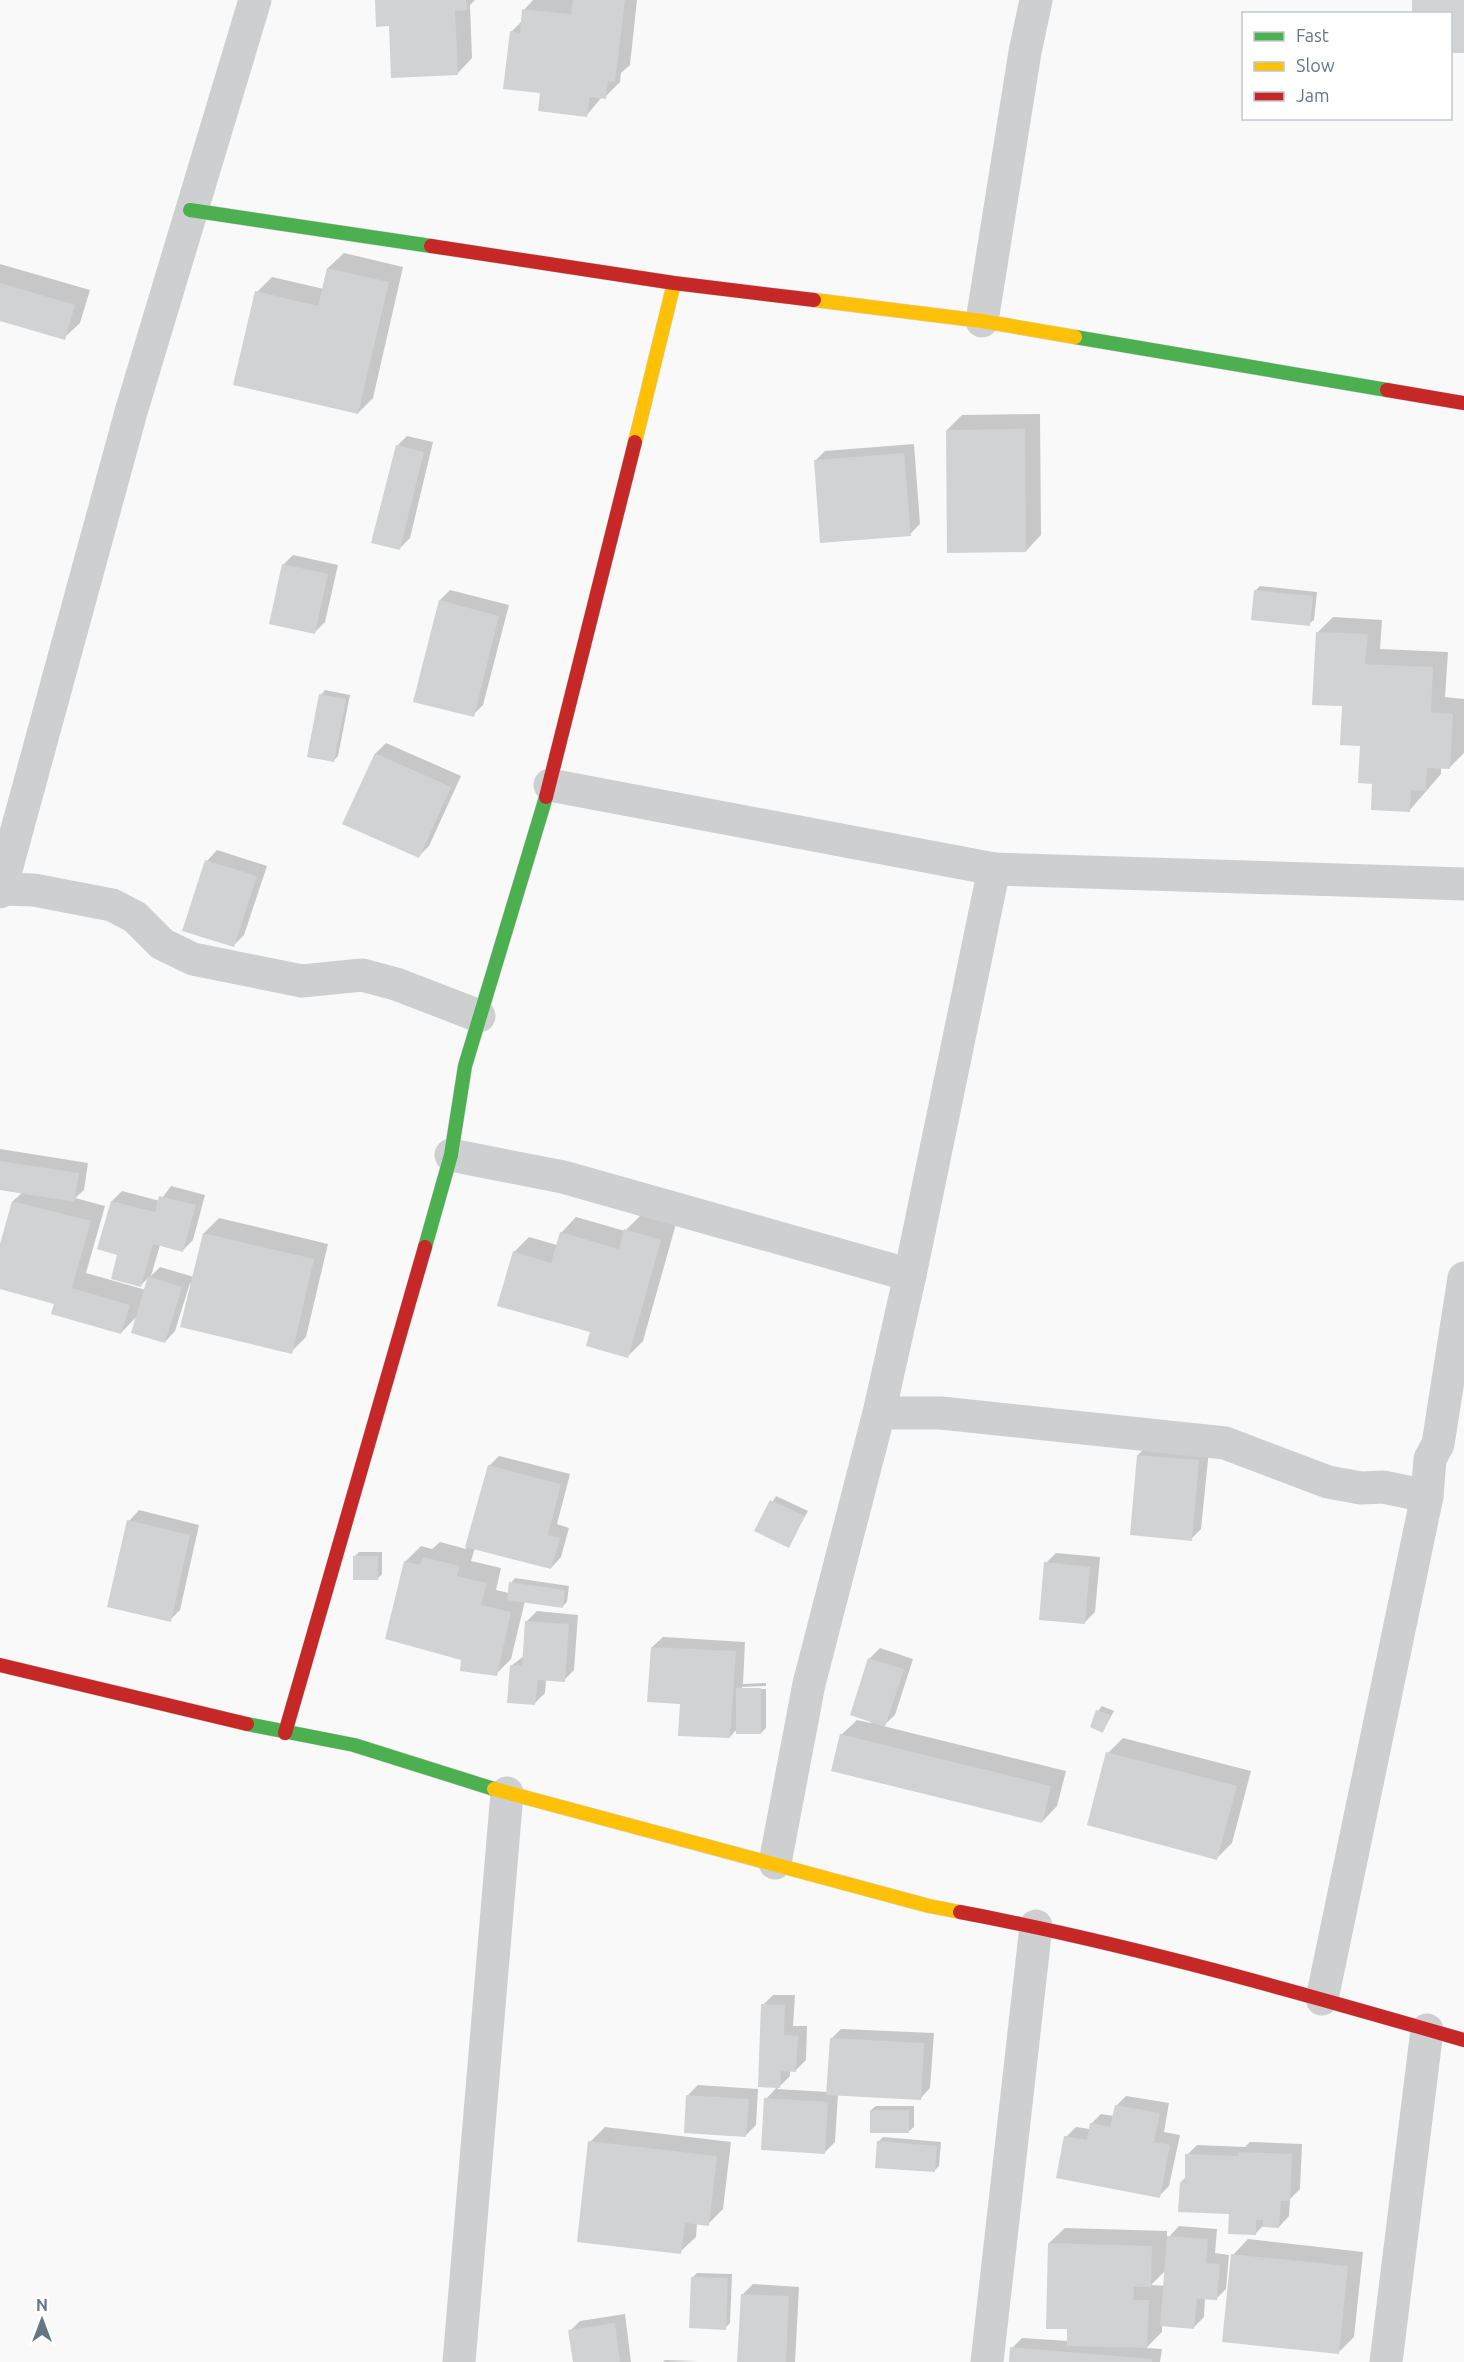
<svg xmlns="http://www.w3.org/2000/svg" width="1464" height="2362" font-family="Ubuntu,sans-serif">
<style>
.shadow{fill:#0003;fill-rule:evenodd}
.building{fill:#d0d2d3}
.lines{fill:none;stroke-linecap:round;stroke-linejoin:round}
.fast-casing{stroke:#d5d6d7;stroke-width:15}
.slow-casing{stroke:#d5d6d7;stroke-width:15}
.jam-casing{stroke:#d5d6d7;stroke-width:15}
.street{stroke:#cecfd0;stroke-width:33}
.fast{stroke:#4caf50;stroke-width:14}
.slow{stroke:#ffc107;stroke-width:14}
.jam{stroke:#c62828;stroke-width:14}
</style>
<rect width="100%" height="100%" fill="#f9f9f9"/>
<g class="shadow">
<path d="M376,0h99l-5,5 2,53 -15,16 -67,-49z"/>
<path d="M533,0h104l-7,65 -9,8 -1,9 -15,15h-3l-16,19 -44,-24 -31,-60 11,-11 2,-11z"/>
<path d="M344,253l59,14 -30,131 -15,15 -101,-121 15,-15 52,12 4,-21z"/>
<path d="M0,264l90,26 -10,33 -16,15 -64,-18z"/>
<path d="M1040,414l1,121 -15,16 -79,-121 15,-15z"/>
<path d="M407,436l26,6 -23,96 -11,11 -2,-103z"/>
<path d="M914,444l6,80 -10,10 -95,-73 10,-10z"/>
<path d="M293,555l45,10 -13,57 -10,10 -32,-67z"/>
<path d="M1260,586l57,6 -3,28 -5,4 -54,-33z"/>
<path d="M450,590l59,15 -26,100 -10,10 -58,-14 25,-101z"/>
<path d="M1333,617l49,3 -2,29 68,3 -3,45 19,2v54l-15,15 -8,-1v7l-32,37 -35,-29 -56,-150z"/>
<path d="M325,690l25,5 -12,61 -5,5 -12,-66z"/>
<path d="M386,743l75,33 -32,70 -11,11 -74,-34 32,-70z"/>
<path d="M217,850l50,16 -23,69 -11,11 -26,-85z"/>
<path d="M0,1149l88,14 -4,27 -9,8 30,8 -19,67 60,17 4,-14 -9,9 -22,-31 -7,-53 10,-10 38,10 11,-15 34,9 -12,45 -10,10 -23,-5 -9,31 9,-9 34,10 10,-44 15,-15 109,26 -22,93 -15,15 -101,-69 -15,48 -10,11 -27,-27 -17,18 -65,-30 -56,-15v-38l13,-49 10,-9 -23,-4z"/>
<path d="M641,1215l35,9 -33,117 -15,15 -36,-25 -78,-79 15,-15 28,8 4,-12 15,-16 49,14z"/>
<path d="M1148,1445l61,5 -8,79 -10,10 -53,-84z"/>
<path d="M499,1456l71,18 -13,50 12,4 -8,29 -10,11 -76,-20 -4,13 30,7 -5,22 13,3 2,-10 4,-5 54,8 -2,16 -5,5 -37,-6 -14,58 -15,15 -33,-15 -58,-97 16,-16 11,3 8,-7 26,7 23,-83z"/>
<path d="M776,1496l32,15 -20,35 -32,-16z"/>
<path d="M139,1510l60,15 -19,85 -10,10 -41,-99z"/>
<path d="M359,1552h23v22l-5,5 -23,-22z"/>
<path d="M1056,1553l44,4 -5,55 -10,10 -39,-59z"/>
<path d="M537,1611l41,4 -4,55 -10,10 -18,-1 -1,14 -10,10 -24,-37 13,-10 3,-35z"/>
<path d="M663,1637l82,5 -2,42 23,-1v3l-24,1v3l24,-1v39l-5,5 -24,-4 -7,8 -48,-35 -30,-55z"/>
<path d="M880,1648l33,11 -18,56 -12,11 183,45 -9,35 -15,16 -201,-87 16,-15 14,3 1,-2 -20,-7 18,-56z"/>
<path d="M1102,1706l12,5 -11,20 -5,-20z"/>
<path d="M1123,1738l128,33 -19,72 -15,15 -109,-105z"/>
<path d="M773,1995h22l-2,31h14l-1,34 -10,10h-6v6l-13,13 51,3 3,-53 10,-10 93,4 -4,55 -10,11 -82,-5 -3,48 -10,10 -59,-53 12,-13 -15,-81z"/>
<path d="M698,2085l60,4 -2,36 -10,10 -58,-40z"/>
<path d="M1126,2096l43,7 -5,29 16,3 -11,51 -10,10 -93,-59 10,-10 14,2 1,-5 10,-10 13,2 2,-10z"/>
<path d="M876,2106h38v21l-5,4 -38,-21z"/>
<path d="M605,2127l126,15 -8,67 -15,15 -11,-1 -1,14 -16,15 -90,-110z"/>
<path d="M883,2137l58,5 -2,24 -5,5 -56,-29z"/>
<path d="M1250,2142l52,2 -2,45 -10,10 -1,17 -10,11 -16,-1 -8,8 -25,-22 -49,-30 5,-5 1,-22 10,-10 48,2z"/>
<path d="M1179,2226l38,3 -2,24 14,2 -3,34 -10,10 -11,-1 -1,19 -10,10 -32,-2v7l-16,16 16,1 -2,13h-150l2,-14 10,-10 47,3v-13l-20,-85 16,-15 102,3v8zM1166,2270l-1,16 -14,-1z"/>
<path d="M1248,2239l115,13 -9,85 -15,15 -106,-97z"/>
<path d="M697,2273l35,1 -2,49 -5,5 -32,-51z"/>
<path d="M753,2284l46,3 -4,75h-56l4,-68z"/>
<path d="M625,2314l6,48h-57l-4,-31 10,-10z"/>
<path d="M665,2360l34,1 -36,1z"/>
</g>
<g class="building">
<path d="M375,0h91l1,10 -12,1 3,64 -67,3 -2,-52 -13,1z"/>
<path d="M573,0h52l-10,82 -7,-1 -2,18 -16,-2 -3,20 -49,-6 2,-18 -37,-4 7,-58 10,2 2,-24 49,5z"/>
<path d="M1412,0h52v53h-14v-39h-38z"/>
<path d="M327,268l62,14 -31,132 -125,-29 22,-94 63,15z"/>
<path d="M0,283l75,22 -10,35 -65,-19z"/>
<path d="M1025,429l1,123 -79,1 -1,-123z"/>
<path d="M396,445l28,7 -24,98 -29,-7z"/>
<path d="M904,453l7,83 -91,7 -6,-83z"/>
<path d="M282,564l46,10 -13,60 -46,-10z"/>
<path d="M1254,590l59,6 -3,30 -59,-6z"/>
<path d="M439,600l60,16 -25,101 -61,-15z"/>
<path d="M1316,632l52,2 -3,30 68,3 -2,45 22,2 -3,55 -23,-1 -1,23 -15,-1 -1,22 -39,-2 1,-26 -14,-1 2,-37 -20,-1 2,-39 -30,-1z"/>
<path d="M319,694l27,5 -12,63 -27,-5z"/>
<path d="M375,753l76,34 -32,71 -77,-34z"/>
<path d="M205,860l52,16 -23,71 -52,-16z"/>
<path d="M0,1161l79,12 -5,29 -74,-12z"/>
<path d="M159,1196l37,9 -13,47 -30,-8 -12,43 -30,-8 6,-24 -20,-6 14,-48 44,11z"/>
<path d="M12,1201l79,20 -19,67 58,17 -9,29 -70,-20 3,-10 -54,-15v-45z"/>
<path d="M624,1229l37,11 -33,118 -42,-12 4,-14 -93,-26 16,-55 38,12 9,-31 59,17z"/>
<path d="M203,1233l111,26 -22,95 -112,-27z"/>
<path d="M148,1276l34,11 -17,56 -34,-10z"/>
<path d="M1137,1455l62,5 -7,81 -62,-6z"/>
<path d="M488,1465l73,19 -13,51 12,3 -9,31 -86,-22z"/>
<path d="M770,1500l35,16 -16,32 -35,-17z"/>
<path d="M127,1520l63,15 -19,87 -64,-15z"/>
<rect x="353" y="1556" width="25" height="24"/>
<path d="M423,1557l37,9 -3,10 30,7 -6,22 30,7 -14,64 -37,-5 1,-11 -76,-21 19,-78 16,4z"/>
<path d="M1044,1562l46,5 -5,57 -46,-4z"/>
<path d="M509,1582l56,8 -2,18 -56,-8z"/>
<path d="M525,1621l44,3 -4,58 -27,-2 -3,25 -28,-2 3,-38 12,1z"/>
<path d="M651,1647l85,4 -6,87 -52,-2 2,-32 -33,-2z"/>
<path d="M868,1658l36,11 -19,58 -35,-12z"/>
<rect x="736" y="1688" width="25" height="46"/>
<path d="M1096,1710l14,5 -7,18 -13,-6z"/>
<path d="M840,1734l211,52 -9,37 -211,-52z"/>
<path d="M1106,1752l131,34 -20,74 -130,-35z"/>
<path d="M761,2004l24,1 -1,30 14,1 -2,36 -15,-1 -1,17 -22,-1z"/>
<path d="M830,2038l94,5 -3,57 -95,-5z"/>
<path d="M686,2095l63,4 -3,38 -62,-4z"/>
<path d="M764,2098l64,4 -3,52 -64,-4z"/>
<path d="M1115,2105l45,8 -6,29 16,3 -10,53 -104,-20 8,-42 23,4 3,-17 20,4z"/>
<rect x="870" y="2110" width="39" height="23"/>
<path d="M588,2141l129,15 -8,70 -24,-3 -4,31 -104,-12z"/>
<path d="M877,2141l60,5 -2,26 -60,-4z"/>
<path d="M1238,2152l54,2 -2,47h-9l-2,27 -16,-1v-7h-7v15l-28,-1 1,-20 -51,-2 2,-30h5v-28l53,2z"/>
<path d="M1167,2236l41,3 -2,24 14,1 -3,36 -20,-1 -3,30 -34,-3z"/>
<path d="M1048,2243l104,3 -1,41h-17l-1,13h16l-2,48 -80,-2v-17h-21z"/>
<path d="M1231,2254l117,12 -9,88 -117,-12z"/>
<path d="M691,2277l37,1 -2,52 -37,-2z"/>
<path d="M741,2294l48,2 -3,66h-49z"/>
<path d="M615,2323l5,39h-47l-5,-32z"/>
<path d="M1010,2347l142,12v3h-143z"/>
</g>
<g class="lines">
<defs>
<g id="fast">
<path d="M190,210l241,36"/>
<path d="M1075,337l312,53"/>
<path d="M425,1247l26,-92 14,-89 81,-269"/>
<path d="M247,1724l107,21 140,44"/>
</g>
<g id="slow">
<path d="M814,300l168,21 93,16"/>
<path d="M635,442l39,-159"/>
<path d="M494,1789l435,117 31,6"/>
</g>
<g id="jam">
<path d="M431,246l243,37 140,17"/>
<path d="M1387,390l77,13"/>
<path d="M546,797l89,-355"/>
<path d="M0,1665l247,59"/>
<path d="M285,1733l140,-486"/>
<path d="M960,1912c170,32 338,80 504,128"/>
</g>
</defs>
<use href="#fast" class="fast-casing"/>
<use href="#slow" class="slow-casing"/>
<use href="#jam" class="jam-casing"/>
<g class="street">
<path d="M982,321l43,-269 11,-52"/>
<path d="M550,785l444,84 470,15"/>
<path d="M1,889l33,1 78,15 23,12 27,27 31,15 109,22 60,-6 34,9 83,32"/>
<path d="M0,892l131,-480 124,-412"/>
<path d="M451,1155l112,22 347,98"/>
<path d="M879,1413h62l284,30 103,39 33,6 22,-1 44,9"/>
<path d="M775,1863l34,-179 70,-271 31,-138 84,-406"/>
<path d="M1322,1999l105,-503 3,-37 8,-15 26,-166"/>
<path d="M459,2362l48,-569"/>
<path d="M987,2362l49,-436"/>
<path d="M1386,2362l41,-332"/>
</g>
<use href="#fast" class="fast"/>
<use href="#slow" class="slow"/>
<use href="#jam" class="jam"/>
</g>
<rect x="1242" y="12" width="210" height="108" fill="#ffffff" stroke="#c1c8cd" stroke-width="1.5"/>
<rect x="1254" y="32" width="30" height="9" fill="#4caf50" stroke="#c1c8cd" stroke-width="1.5"/>
<text x="1296" y="42" font-size="18" fill="#657683">Fast</text>
<rect x="1254" y="62" width="30" height="9" fill="#ffc107" stroke="#c1c8cd" stroke-width="1.5"/>
<text x="1296" y="72" font-size="18" fill="#657683">Slow</text>
<rect x="1254" y="92" width="30" height="9" fill="#c62828" stroke="#c1c8cd" stroke-width="1.5"/>
<text x="1296" y="102" font-size="18" fill="#657683">Jam</text>
<g transform="translate(42 2320)" stroke="#ffffff" stroke-width="4.5" paint-order="stroke">
<path d="M0-4.5L10 22L0 15L-10 22Z" fill="#657683"/>
<text y="-9" font-size="16" font-weight="bold" text-anchor="middle" fill="#657683">N</text>
</g>
</svg>
